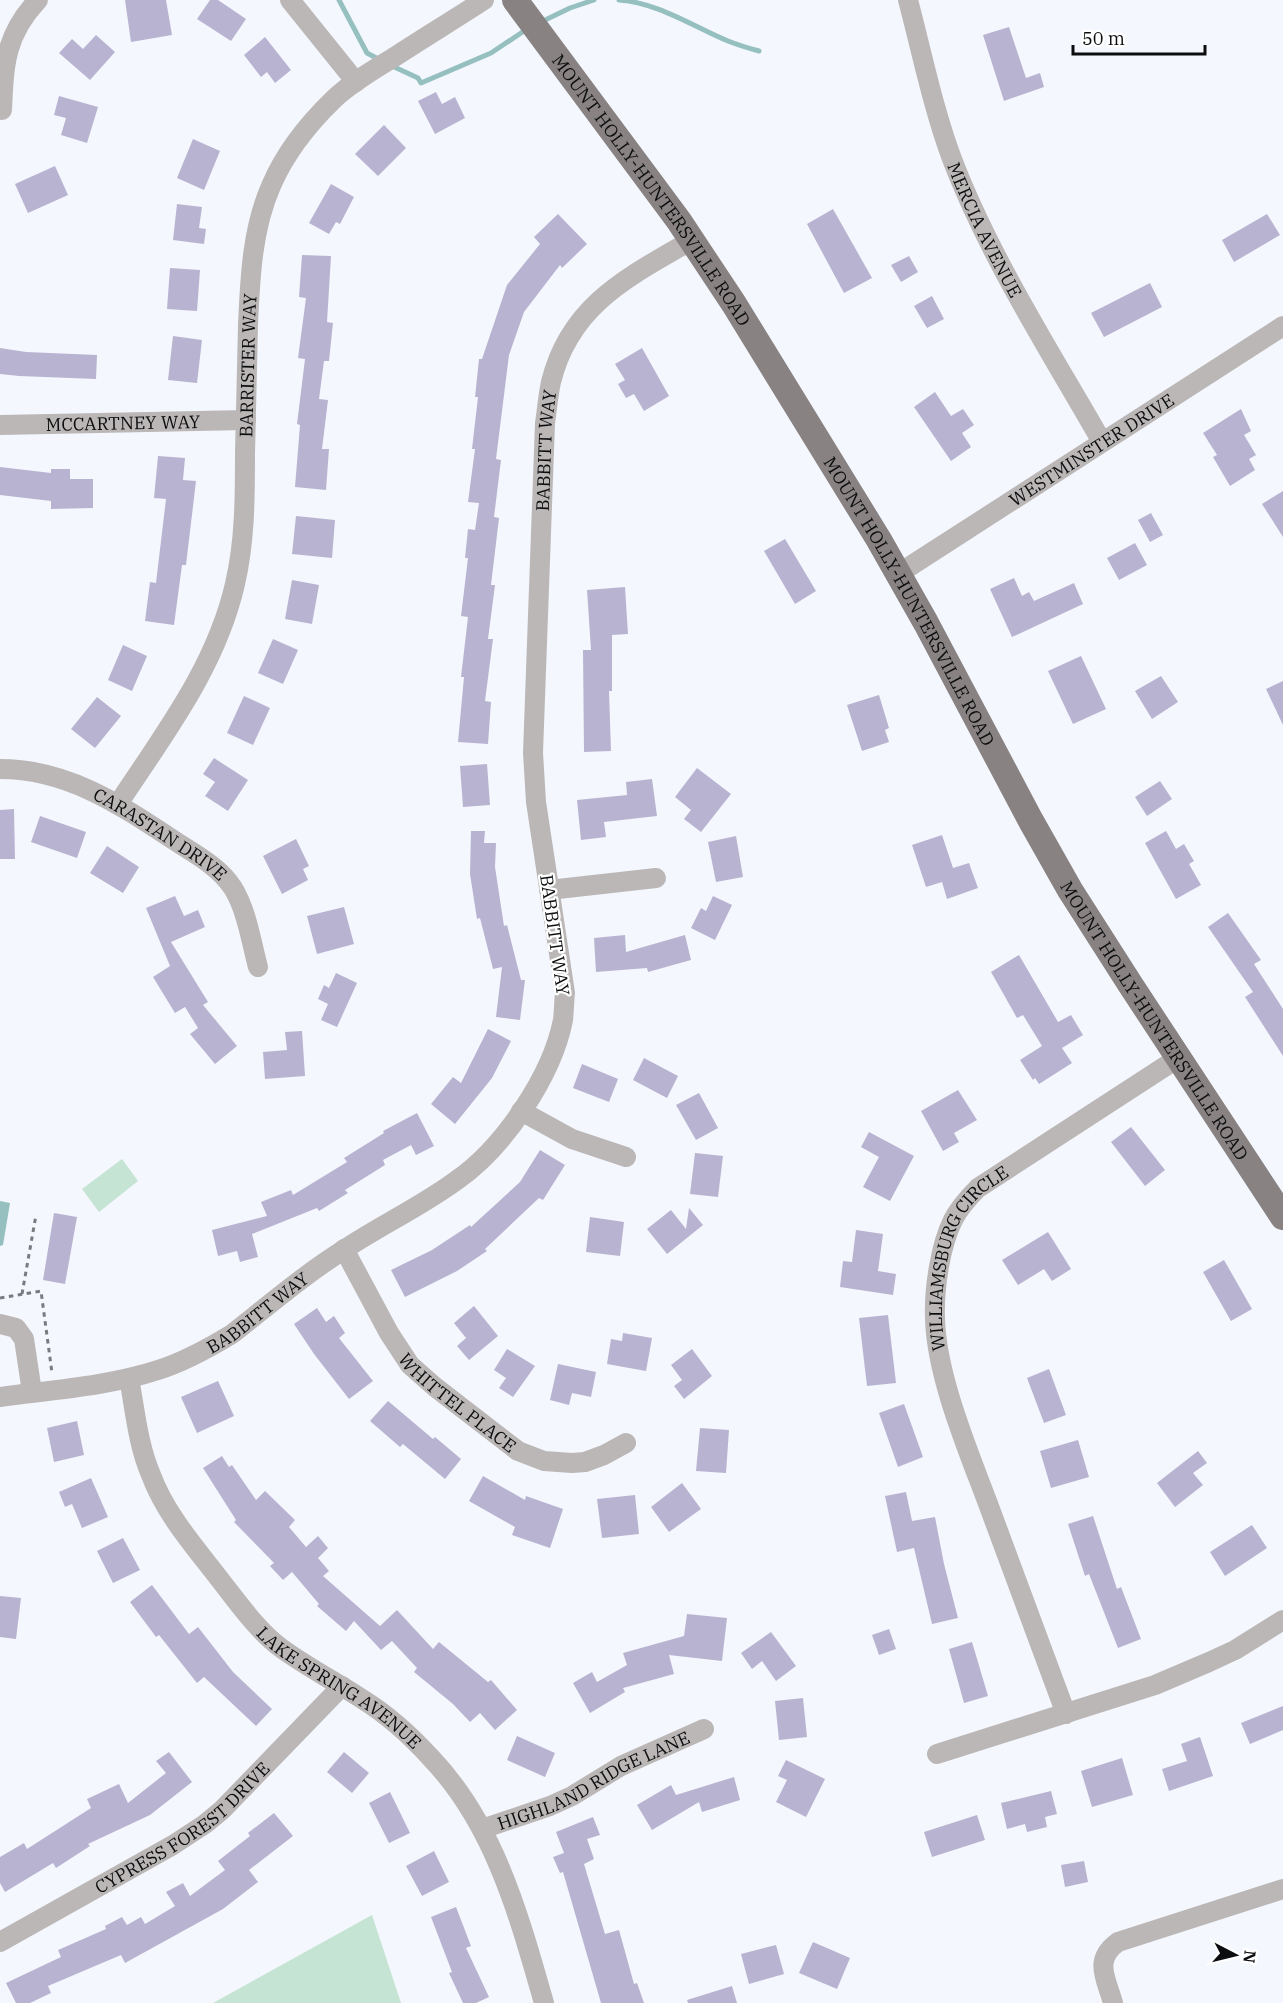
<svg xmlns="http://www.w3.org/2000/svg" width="1283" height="2003" font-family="'IBM Plex Serif',serif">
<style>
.green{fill:#c5e4d3}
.water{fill:#96c0c0}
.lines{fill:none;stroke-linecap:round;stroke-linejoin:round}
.stream{stroke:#96c0c0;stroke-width:5}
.building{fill:#b9b3d2}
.path{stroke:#797b7e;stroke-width:3;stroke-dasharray:4.5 4.5;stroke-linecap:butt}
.minor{stroke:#bbb7b7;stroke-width:20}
.major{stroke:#888282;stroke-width:26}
.labels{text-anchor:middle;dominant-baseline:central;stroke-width:4.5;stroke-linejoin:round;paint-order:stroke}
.street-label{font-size:18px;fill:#0c0d0f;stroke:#fff}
</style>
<rect width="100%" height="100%" fill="#f4f7fd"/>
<g class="green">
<path d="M122,1159l16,22 -39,31 -17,-23z"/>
<path d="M372,1915l29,88h-188z"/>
</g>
<path class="water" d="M0,1201l10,2 -7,42 -3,1z"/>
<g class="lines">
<g class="stream">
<path d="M339,0l28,53 15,8"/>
<path d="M619,0c40,3 73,26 109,41 10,4 20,7 31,10"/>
<path d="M541,22l29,-14 24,-8"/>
<path d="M390,65l28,13 3,5 70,-30 36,-24"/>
</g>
</g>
<g class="building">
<path d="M125,0h41l6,35 -41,7z"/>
<path d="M210,0h8l28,19 -15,22 -34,-22z"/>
<path d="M1009,27l17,51 14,-5 4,14 -40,14 -21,-66z"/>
<path d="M96,35l19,17 -25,28 -31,-27 13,-14 11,10z"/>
<path d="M265,37l26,33 -16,13 -8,-11 -6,5 -17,-22z"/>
<path d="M436,92l6,12 13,-7 10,21 -30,16 -17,-33z"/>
<path d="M59,96l39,11 -11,36 -26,-8 5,-17 -12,-3z"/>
<path d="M384,125l22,23 -28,28 -23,-22z"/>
<path d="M193,139l27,12 -16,39 -27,-12z"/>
<path d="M55,166l13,29 -40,18 -13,-29z"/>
<path d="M331,184l23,13 -14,27 -4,-2 -7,12 -20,-11z"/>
<path d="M177,204l25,3 -3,21 7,1 -2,15 -31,-4z"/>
<path d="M833,209l39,69 -28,15 -37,-69z"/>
<path d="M558,214l29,30 -25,24 -2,-3 -36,47 -15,43 -13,104 5,1 -7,57 5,1 -8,67h4l-7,54h5l-8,62 6,1 -3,42 -30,-2 6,-65h-3l7,-60 -7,-1 7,-58h-3l3,-29 7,1 4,-27 -11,-1 7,-53h-3l6,-52h-3l4,-38h3l25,-74 33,-41 -6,-7z"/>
<path d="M1267,214l13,21 -46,27 -12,-22z"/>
<path d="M302,255l29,1 -4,66 6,1 -4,38h-5l-5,38 9,1 -6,49h7l-3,41 -31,-3 5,-62 -3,-1 8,-65 -7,-1 8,-60 -7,-1z"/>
<path d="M909,256l9,16 -17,10 -10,-17z"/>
<path d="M170,268l30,2 -3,41 -30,-2z"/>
<path d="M1150,283l12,24 -58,30 -13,-24z"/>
<path d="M932,296l12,23 -17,9 -13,-22z"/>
<path d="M173,336l29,4 -5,43 -29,-3z"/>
<path d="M0,348l26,4 71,3 -1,24 -77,-3 -19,-2z"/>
<path d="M642,348l27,48 -25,15 -10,-17 -8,4 -8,-14 7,-4 -10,-16z"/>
<path d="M935,392l16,24 12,-7 11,16 -12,8 9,14 -20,14 -37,-54z"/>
<path d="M1241,409l10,22 -7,4 12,20 -7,4 6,11 -25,16 -17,-29 4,-2 -14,-22z"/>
<path d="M158,456l27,2 -2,22 13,1 -10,84h-4l-8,60 -29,-4 5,-39 6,1 10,-84 -12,-1z"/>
<path d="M0,467l51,6v-4h19v10h23v29l-42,1v-8l-51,-6z"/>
<path d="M1283,491v46l-21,-33z"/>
<path d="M1151,513l12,22 -13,7 -12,-22z"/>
<path d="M296,516l39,4 -3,38 -40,-4z"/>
<path d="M785,539l31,52 -21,13 -31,-53z"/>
<path d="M1135,543l12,22 -28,15 -12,-22z"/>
<path d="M1014,578l8,18 7,-4 5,9 40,-18 9,21 -71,33 -22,-48z"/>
<path d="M292,580l27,5 -7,39 -27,-5z"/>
<path d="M625,587l3,47 -16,1v56h-3l2,60 -27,1 -1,-102h8l-4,-60z"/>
<path d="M273,639l25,11 -15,34 -25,-11z"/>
<path d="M123,645l24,11 -15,35 -24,-11z"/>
<path d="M1081,656l25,53 -33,15 -25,-53z"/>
<path d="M1161,676l17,26 -26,17 -17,-28z"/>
<path d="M1283,681v44l-17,-36z"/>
<path d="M879,695l10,33 -4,2 4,12 -27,9 -15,-46z"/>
<path d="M244,696l26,12 -17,37 -26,-12z"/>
<path d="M97,697l24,19 -26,32 -24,-19z"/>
<path d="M214,758l34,22 -20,31 -23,-15 10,-14 -12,-8z"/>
<path d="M487,764l3,41 -27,2 -3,-41z"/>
<path d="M697,768l34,26 -30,38 -17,-13 7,-9 -16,-13z"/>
<path d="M652,779l5,37 -53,6 2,15 -25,3 -4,-40 50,-5 -1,-13z"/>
<path d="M1160,781l12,18 -25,17 -12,-19z"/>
<path d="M14,809l1,50h-15v-49z"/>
<path d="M40,816l46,16 -9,26 -46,-16z"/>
<path d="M471,831h14l-1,12h12l-1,24 9,59 3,-1 14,55h4l-5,40 -24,-3 6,-50 -9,2 -13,-51 -3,1 -7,-45z"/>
<path d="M1166,831l10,18 8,-5 10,17 -5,3 12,21 -25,14 -31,-56z"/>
<path d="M942,835l11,33 16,-5 9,25 -31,11 -5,-17 -16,5 -14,-42z"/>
<path d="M736,836l7,41 -27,5 -8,-40z"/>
<path d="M296,839l13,27 -6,3 5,11 -26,14 -19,-38z"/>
<path d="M107,846l32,21 -16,26 -33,-20z"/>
<path d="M175,896l9,20 14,-6 7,17 -34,15 37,60 -5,3 34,41 -22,18 -25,-30 8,-6 -13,-21 -10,6 -22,-36 17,-11 -24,-58z"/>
<path d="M713,896l19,9 -17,35 -24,-12 10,-20 5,3z"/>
<path d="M344,907l10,37 -37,10 -10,-38z"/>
<path d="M1228,913l33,47 -7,4 29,45v47l-38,-59 8,-5 -45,-65z"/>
<path d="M625,935l1,17 59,-17 6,25 -43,12 -1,-4 -51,4 -2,-34z"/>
<path d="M1019,955l39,67 13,-7 12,20 -21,13 10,15 -33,21 -4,-6 -2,2 -13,-20 22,-14 -19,-31 -6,3 -26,-46z"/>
<path d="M336,973l21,10 -20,44 -16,-7 7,-16 -10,-5 6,-14 5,3z"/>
<path d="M488,1029l23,12 -19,37 -37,46 -24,-20 22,-27 8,6z"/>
<path d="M302,1031l3,45 -40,3 -2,-27 24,-2 -2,-18z"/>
<path d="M644,1058l34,18 -11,22 -34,-18z"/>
<path d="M582,1064l36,15 -9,23 -36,-14z"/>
<path d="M958,1090l19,30 -23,13 5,9 -16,9 -22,-40z"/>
<path d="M699,1093l19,35 -22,12 -20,-35z"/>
<path d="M417,1113l17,33 -18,9 -5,-10 -28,15 2,5 -40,25 3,3 -29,18 -2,-3 -65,26 6,23 -18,5 -3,-11 -19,5 -6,-26 55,-14 -6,-14 30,-12 2,5 54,-33 -3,-4 40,-25 -1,-2z"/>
<path d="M1131,1127l34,43 -20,16 -34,-44z"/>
<path d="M869,1132l45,24 -24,45 -27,-14 16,-30 -18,-10z"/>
<path d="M540,1150l25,15 -22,35 -4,-2 -54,51 2,2 -30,20 -52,26 -14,-27 41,-20 38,-25 1,2 49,-45z"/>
<path d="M695,1153l28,3 -5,41 -28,-3z"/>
<path d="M689,1208l14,17 -36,29 -20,-25 24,-19 15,19z"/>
<path d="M54,1213l23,4 -12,67 -22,-4z"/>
<path d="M590,1217l34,5 -4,34 -34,-4z"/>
<path d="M856,1230l27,4 -5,37 18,3 -3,21 -53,-8 3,-26 9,1z"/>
<path d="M1048,1232l23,37 -19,12 -8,-12 -26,16 -16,-25z"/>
<path d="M1224,1260l28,49 -21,12 -28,-49z"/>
<path d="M474,1306l24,30 -29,24 -12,-14 9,-8 -12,-15z"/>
<path d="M317,1308l9,14 8,-6 11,17 -6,5 34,43 -24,18 -35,-45 -20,-30z"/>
<path d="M888,1315l8,68 -29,3 -8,-68z"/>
<path d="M623,1333l29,5 -6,33 -39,-7 4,-25 11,2z"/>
<path d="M507,1349l28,17 -22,31 -14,-9 7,-10 -12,-8z"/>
<path d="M692,1349l20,27 -28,23 -10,-13 8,-6 -11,-15z"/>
<path d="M558,1364l38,8 -5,25 -19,-4 -3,12 -19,-5z"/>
<path d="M1049,1369l17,46 -22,8 -17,-45z"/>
<path d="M218,1381l16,35 -37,17 -16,-36z"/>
<path d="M388,1401l45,38 2,-2 26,22 -16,20 -42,-35 -3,3 -30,-26z"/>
<path d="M904,1404l19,53 -25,10 -19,-54z"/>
<path d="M77,1421l7,34 -30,7 -7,-34z"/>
<path d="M700,1428l29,2 -3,43 -30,-2z"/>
<path d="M1078,1440l11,37 -38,11 -11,-37z"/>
<path d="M1198,1451l9,12 -14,10 10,12 -28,22 -18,-24z"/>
<path d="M222,1456l7,11 3,-2 24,35 9,-9 30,29 -6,7 17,20 12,-11 10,12 -10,10 11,13 -6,5 57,50 17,-16 36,39 6,-7 49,40 3,-2 26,30 -22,20 -15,-17 -10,9 -17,-18 -39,-32 3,-4 -25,-27 -11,9 -27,-29 -8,10 -29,-25 2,-2 -27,-32 -9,8 -13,-14 4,-3 -40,-41 2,-2 -33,-52z"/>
<path d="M483,1476l42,24 1,-4 37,13 -13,39 -38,-13 3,-8 -46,-26z"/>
<path d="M91,1478l17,39 -26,11 -10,-24 -7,3 -6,-15z"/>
<path d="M682,1483l19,26 -32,23 -18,-25z"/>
<path d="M906,1492l6,29 23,-4 9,47 14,54 -26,6 -18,-76 -17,4 -12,-56z"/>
<path d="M635,1495l4,39 -37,4 -5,-39z"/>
<path d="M1093,1516l24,73 4,-2 20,52 -23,9 -29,-74 -4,2 -17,-52z"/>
<path d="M1252,1525l15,23 -42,28 -15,-24z"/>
<path d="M123,1538l17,32 -27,13 -16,-32z"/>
<path d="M152,1585l37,49 9,-7 35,45 39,37 -16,17 -52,-49 -7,6 -38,-48 -3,2 -26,-35z"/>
<path d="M0,1596l21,2 -5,41 -16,-2z"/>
<path d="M687,1614l40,4 -5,43 -53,-6 5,19 -51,14 2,4 -35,21 -17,-30 19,-11 5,10 30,-17 -4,-12 61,-17z"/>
<path d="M889,1629l7,20 -17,6 -7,-20z"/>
<path d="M771,1632l25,34 -20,15 -14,-20 -10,8 -11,-16z"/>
<path d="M972,1642l16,54 -24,7 -15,-54z"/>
<path d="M803,1698l4,39 -28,3 -4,-39z"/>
<path d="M1283,1706v24l-33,14 -9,-21z"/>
<path d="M517,1736l38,17 -10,24 -38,-17z"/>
<path d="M1200,1737l13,39 -44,15 -7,-22 25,-8 -6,-17z"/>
<path d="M169,1752l23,30 -42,33 -62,29 2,2 -34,22 -3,-5 -48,29 -5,-9v-26l24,-14 3,6 64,-41 -4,-9 32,-15 9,19 38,-30 -10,-12z"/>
<path d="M344,1752l25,21 -17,20 -25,-21z"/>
<path d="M1122,1758l11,37 -41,12 -11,-36z"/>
<path d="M786,1760l39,19 -19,38 -30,-15 11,-22 -9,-4z"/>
<path d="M734,1777l6,23 -38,12 -3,-10 -47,28 -15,-25 34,-20 5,10z"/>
<path d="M1051,1791l6,23 -12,3 2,10 -20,5 -2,-8 -18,5 -6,-26z"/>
<path d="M390,1792l20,41 -21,10 -20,-40z"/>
<path d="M274,1813l19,23 -44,34 9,12 -35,27 -98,54 -4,-8 -73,31 3,7 -21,10h-14l-10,-20 55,-26 -3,-7 48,-21 -1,-3 17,-9 5,8 14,-8 4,7 30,-18 -9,-14 17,-9 7,13 35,-26 -7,-9 32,-25 -2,-3z"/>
<path d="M977,1815l8,25 -53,17 -8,-25z"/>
<path d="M593,1817l7,18 -13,4 7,20 -10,5 21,70 14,-4 15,54 3,-1 7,20h-43l-38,-131 -3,1 -7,-16 11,-4 -8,-21z"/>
<path d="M434,1851l15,31 -27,14 -16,-30z"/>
<path d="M1084,1861l4,21 -23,5 -4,-22z"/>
<path d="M456,1907l15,39 -5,2 23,49 -13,6h-13l-14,-30 3,-1 -21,-55z"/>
<path d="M813,1942l37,16 -13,31 -38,-16z"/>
<path d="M776,1945l8,29 -35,10 -8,-30z"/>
<path d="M732,1986l5,17h-49l-1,-3z"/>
</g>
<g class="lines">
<g class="path">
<path d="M22,1294l14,-79"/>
<path d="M0,1298l41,-7 11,82"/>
</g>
<g class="minor">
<path d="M290,0l66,82"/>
<path id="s1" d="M908,0c14,53 25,108 44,159 37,97 98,192 150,283"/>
<path d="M2,110c2,-46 3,-75 36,-110"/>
<path id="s2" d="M0,425l246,-5"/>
<path id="s3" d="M898,574l385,-248"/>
<path id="s4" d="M0,769c67,0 119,35 172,70 21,14 47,27 61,49 14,23 18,53 25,79"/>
<path id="s5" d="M118,804c46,-70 98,-137 117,-220 10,-43 10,-87 10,-131 1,-43 2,-85 3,-128 2,-46 4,-96 23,-139 14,-33 37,-62 63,-87 18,-17 41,-30 62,-43 29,-19 59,-37 88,-56"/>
<path d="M549,890l107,-12"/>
<path d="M521,1111l51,28 54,18"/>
<path id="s6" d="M344,1249l45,84 21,32 25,22 83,64 26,10 28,2 13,-1 19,-7 22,-12"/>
<path d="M0,1324l16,4 8,11 8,53"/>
<path id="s7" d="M129,1378c6,32 9,67 22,97 15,40 44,72 70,106 18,23 37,50 60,67 26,19 55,34 81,51 26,16 49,37 69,59 64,67 88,158 113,245"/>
<path id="s8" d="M0,1397c51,-7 109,-11 158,-27 26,-8 51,-22 74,-36 37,-29 73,-60 113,-85 36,-24 77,-43 112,-69 47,-33 95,-104 106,-160 1,-9 1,-18 2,-27l-29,-191 -3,-49 12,-330c2,-13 3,-27 6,-41 19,-77 77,-105 141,-142"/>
<path id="s9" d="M1066,1714c-26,-71 -53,-142 -79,-213 -20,-53 -51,-127 -52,-183 -1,-29 5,-72 18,-98 6,-12 15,-22 25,-32l200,-130"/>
<path d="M937,1754l218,-69 54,-23 26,-12 48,-30"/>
<path id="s10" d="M482,1829l68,-23 22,-10 49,-30 83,-37"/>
<path id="s11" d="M0,1942l173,-97 32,-21 17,-14 120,-124"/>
<path d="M1113,2003c-7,-25 -20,-43 5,-61l165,-53"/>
</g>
<path class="major" id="s12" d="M515,0l164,221 55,83 145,236 47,83 105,198 39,69 60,94 153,233"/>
</g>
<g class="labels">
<g class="street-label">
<text stroke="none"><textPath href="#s12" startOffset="234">MOUNT HOLLY-HUNTERSVILLE ROAD</textPath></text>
<text stroke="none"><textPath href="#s1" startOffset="243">MERCIA AVENUE</textPath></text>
<text stroke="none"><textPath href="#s5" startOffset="470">BARRISTER WAY</textPath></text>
<text stroke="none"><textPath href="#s2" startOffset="123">MCCARTNEY WAY</textPath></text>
<text stroke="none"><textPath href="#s3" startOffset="230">WESTMINSTER DRIVE</textPath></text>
<text stroke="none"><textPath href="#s8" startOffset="1284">BABBITT WAY</textPath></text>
<text stroke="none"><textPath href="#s12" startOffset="720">MOUNT HOLLY-HUNTERSVILLE ROAD</textPath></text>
<text stroke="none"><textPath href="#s4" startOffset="176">CARASTAN DRIVE</textPath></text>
<text transform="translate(555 935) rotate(82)">BABBITT WAY</text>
<text stroke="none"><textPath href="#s12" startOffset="1206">MOUNT HOLLY-HUNTERSVILLE ROAD</textPath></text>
<text stroke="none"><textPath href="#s9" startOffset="489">WILLIAMSBURG CIRCLE</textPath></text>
<text stroke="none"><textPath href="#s8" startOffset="276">BABBITT WAY</textPath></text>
<text stroke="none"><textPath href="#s6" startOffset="194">WHITTEL PLACE</textPath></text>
<text stroke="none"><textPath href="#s7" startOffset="388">LAKE SPRING AVENUE</textPath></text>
<text stroke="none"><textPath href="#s10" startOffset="122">HIGHLAND RIDGE LANE</textPath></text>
<text stroke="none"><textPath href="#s11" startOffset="216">CYPRESS FOREST DRIVE</textPath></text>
</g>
</g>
<g transform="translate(1235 1955) rotate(97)" stroke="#ffffff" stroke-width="4.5" paint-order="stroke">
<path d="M0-4.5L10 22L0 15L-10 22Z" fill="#0c0d0f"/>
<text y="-9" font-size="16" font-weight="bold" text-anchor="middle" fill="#0c0d0f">N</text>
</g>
<path d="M1073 45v9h132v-9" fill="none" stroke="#0c0d0f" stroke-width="3"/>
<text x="1082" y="45" font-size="18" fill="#0c0d0f" stroke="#ffffff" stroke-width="4.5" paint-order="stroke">50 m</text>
</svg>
